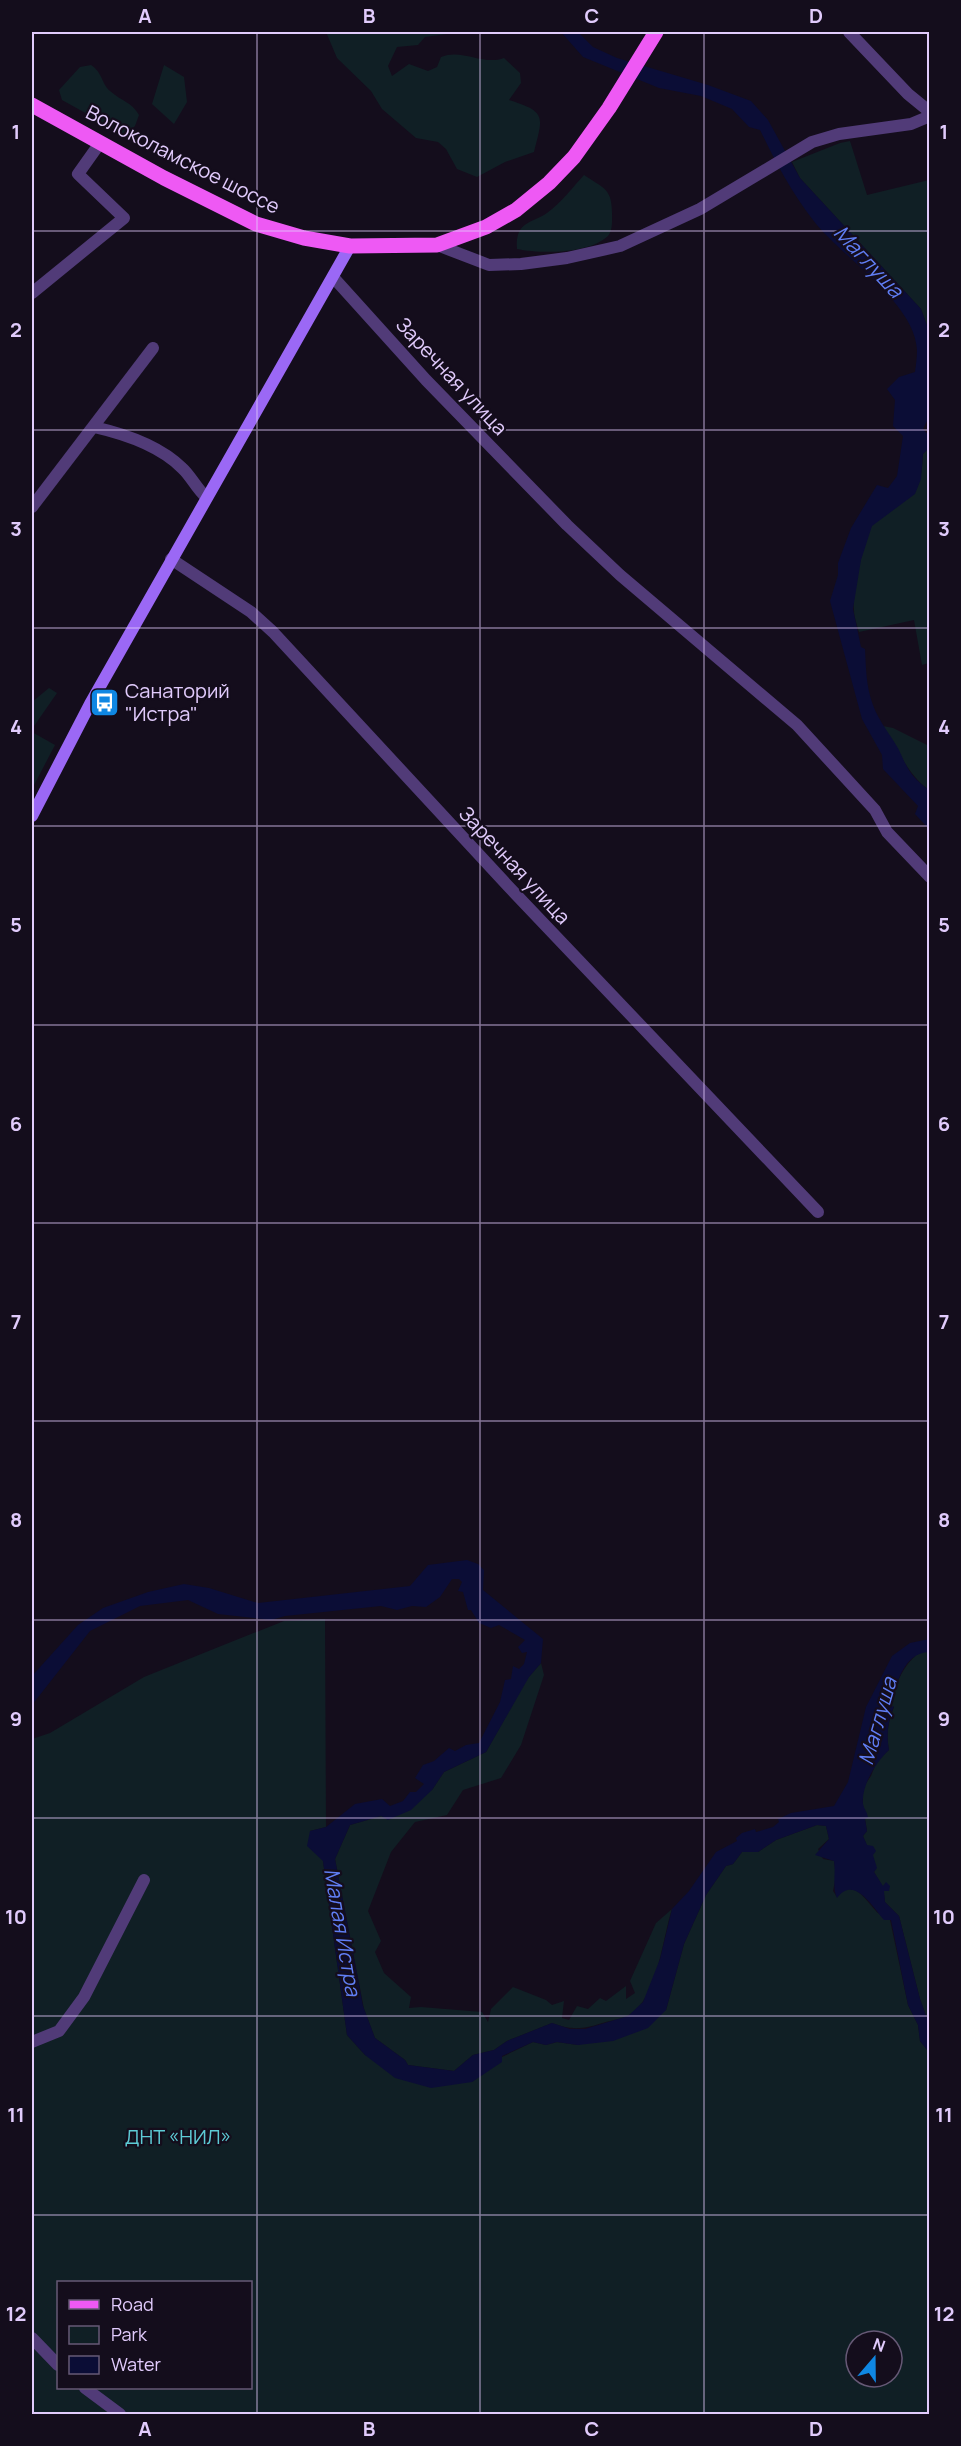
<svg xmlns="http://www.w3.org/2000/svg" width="961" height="2446" font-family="Manrope,sans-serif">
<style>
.green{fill:#101f25;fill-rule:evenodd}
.water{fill:#0b0d36}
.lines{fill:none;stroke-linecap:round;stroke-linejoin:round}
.street{stroke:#513b78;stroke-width:12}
.secondary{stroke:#9b68f5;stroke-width:12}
.primary{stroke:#ee59f4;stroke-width:15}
.grid{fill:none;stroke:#e1cbfc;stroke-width:1.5;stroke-opacity:0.55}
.labels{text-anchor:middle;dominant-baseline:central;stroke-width:4.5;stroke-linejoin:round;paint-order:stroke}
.street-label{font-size:20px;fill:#e1cbfc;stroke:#140d1c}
.poi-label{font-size:20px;fill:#e1cbfc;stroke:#140d1c;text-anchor:start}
.park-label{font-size:20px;fill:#5dcbd5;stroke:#140d1c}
.water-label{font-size:21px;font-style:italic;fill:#607ef4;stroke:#140d1c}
.neatline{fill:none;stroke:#e1cbfc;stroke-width:2}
.grid-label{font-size:20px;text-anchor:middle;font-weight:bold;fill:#e1cbfc}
</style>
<rect width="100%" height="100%" fill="#140d1c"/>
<g class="green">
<path d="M326,32h124l-3,2 -22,3 -7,8 -21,2 -9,19 4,10 17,-12 19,7 9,-4 4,-10c21,-9 42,9 63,1l16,15 1,10 -12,17c38,12 34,16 25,52l-29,10 -28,15 -20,-8 -11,-20 -8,-7 -22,-4 -34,-29 -11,-18 -34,-33z"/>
<path d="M91,65c12,8 10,18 19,26 11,10 22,11 29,24l-4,11 -10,9 -63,-35 -3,-10 21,-23z"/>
<path d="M164,65l20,12 3,25 -13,22 -22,-20z"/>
<path d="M850,141l17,54 62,-15v151l-8,-22 -121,-131 -8,-16 48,-19z"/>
<path d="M584,175c19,13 28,13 28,38 0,7 1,17 -4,23 -19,18 -67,18 -91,13 -2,-28 14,-25 30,-36 14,-10 26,-26 37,-38z"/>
<path d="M929,448v215l-7,2 -8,-45 -55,12c-2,-7 -5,-15 -5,-22 -2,-15 10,-76 19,-86 31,-33 47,-12 50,-70z"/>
<path d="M49,688l8,5 -25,36v-27z"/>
<path d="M883,726l10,2 36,18v44c-22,-16 -31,-41 -46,-64z"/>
<path d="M32,732l23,13 -23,44z"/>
<path d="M325,1619l1,208 -16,4 13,30 24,174 18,20 97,27h10l30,-25 31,-15 13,3 11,-3 21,3 88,-35 18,-66 22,-49 20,-29 7,-2 9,-12h16l18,-12 41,-15 9,1 3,13 -11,10 5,10 11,2 2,15 -3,15 4,6c16,-21 29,4 41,16 3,3 8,5 12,7l18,85 10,20 2,16 9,11v362h-897v-675l18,-6 94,-56 87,-35 53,-21zM58,2282h192v106h-192zM856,2341h36v36h-36z"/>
<path d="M920,1652h9v372l-9,-25 -21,-83 -14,-14 -2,-15 -9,-15 2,-4 -13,-32 4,-5 -4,-24v-19l8,-12 6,-15 12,-11c-3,-16 -1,-28 5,-43h-5c7,-22 12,-40 31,-55z"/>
<path d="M541,1663l3,12 -23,70 -20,33 -38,12 -16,25 -32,7 -24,30 -23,59 13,30 -6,11 9,21 27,24 -2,11 12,-1 61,5 6,10 3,-13 22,-22 33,13 6,5 12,-4 -2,17 7,2 8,-14 11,3 12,-11 6,3 20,-15v13l9,-6 -5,-12 26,-58 16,-14c-10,30 -14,89 -43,106 -7,4 -16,5 -23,7 -23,7 -32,9 -54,1l-45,18 -13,9 -21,5 -19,16 -46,-6 -3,-5 -30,-22 -11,-29 -29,-150 15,-34 31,-9 51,-26 12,-18 42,-20 41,-73z"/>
</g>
<g class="water">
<path d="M561,32h17l15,15 24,11 91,27 43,16 17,19 32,58 121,131 8,22v86l-6,12 6,7v12l-6,6 -2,25 -6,15 -43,32 -11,34 -8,49 8,38 4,2c1,19 1,38 8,56 6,17 18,30 26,45 9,20 12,27 30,40v39l-14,-15 3,-8 -35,-37 -1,-14 -20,-36 -32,-118 8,-26v-12l13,-35 26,-43 11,3 9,-12 6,-40 -10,-10 2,-26 -8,-11 12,-12 16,-5c1,-7 2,-15 2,-22 -2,-48 -77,-94 -104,-130 -22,-28 -38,-59 -53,-90l-11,-3 -17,-18 -31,-13 -42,-8 -76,-31z"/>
<path d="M467,1560l11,4 6,6 -1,20 60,49 -2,24 -12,14 -43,75 -42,20 -12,18 -21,20 -23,10 -7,-4 -31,9 -15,34 28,147 12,32 30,22 3,5 46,6 19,-16 21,-5 13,-9 45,-18 18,6h15l43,-13 15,-14 17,-43 12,-50 17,-18 27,-39 21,-11 -1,-3 6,-5 13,-4 1,3 17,-5 6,-5 -1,-3 13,-6 43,-7 14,-24 18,-75 26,-51 18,-13 19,-4v13c-26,1 -33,33 -39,55l4,-1c-6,15 -8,27 -5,44 -13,12 -28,36 -26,54 1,5 4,8 5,13l-3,2 2,12 -4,5 4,9 6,1 3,5 -3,4 4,13 -3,4 9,14 3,-4 4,4 -1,5h-5l1,11 14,14 21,83 9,25v28l-9,-11 -2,-16 -10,-20 -17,-85h-7c-12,-14 -30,-45 -47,-22 -5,-10 -1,-25 -3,-37l-19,-6 14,-16 -3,-13 -9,-1 -41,15 -18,12h-16l-9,12 -7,2 -20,29 -22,49 -18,66 -18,18 -35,13 -35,4 -21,-3 -11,3 -13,-3 -31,14v6l-30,20 -41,6 -36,-10 -30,-23 -18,-20 -24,-174 -16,-15 3,-15 16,-4 29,-23 27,-5 8,7 13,-5 7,-9h6l8,-8 -9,-6 8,-13 11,-4 15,-13 6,3 11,-6 13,-2 21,-41 5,-22 6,-1 2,-13 6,3 5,-5 3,-12 -5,1 -4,-6 7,-7 -26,-15 -8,3 -12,-5 -8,-13h-3l-5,-18 -5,-1 4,-9 -3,-3h-7l-12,18 -14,10 -14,-1 -15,4 -16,-4 -96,10 -14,4 -53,-6 -30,-14 -48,6 -50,25 -58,74v-29l46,-51 25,-17 45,-16 36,-8 25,4 49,15 152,-17 18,-21z"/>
</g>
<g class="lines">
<g class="street">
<path d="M849,32l59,62 22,18"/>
<path d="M437,245l52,20 32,-1 46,-6 53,-12 80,-37 112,-67 27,-8 72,-10 19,-8"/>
<path d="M333,277l93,103 141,145 53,50 177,150 78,85 12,22 43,45"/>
<path d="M32,293l92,-75 -46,-44 22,-31"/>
<path d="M94,427c31,7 65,18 88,41 9,8 14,20 24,29"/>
<path d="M32,507l121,-159"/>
<path d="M171,559l80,53 22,20 235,254 310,326"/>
<path d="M32,2042l27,-11 25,-34 60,-117"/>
<path d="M32,2338l26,27"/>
<path d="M85,2388l35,26"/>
</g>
<path class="secondary" d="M32,816l58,-112 260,-458"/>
<path class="primary" d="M32,105l132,73 92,46 48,14 46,8 87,-1 49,-18 30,-17 33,-27 25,-26 35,-49 47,-76"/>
</g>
<path class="grid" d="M257,32v2382M480,32v2382M704,32v2382M32,231h898M32,430h898M32,628h898M32,826h898M32,1025h898M32,1223h898M32,1421h898M32,1620h898M32,1818h898M32,2016h898M32,2215h898"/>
<defs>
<symbol id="bus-square" viewBox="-11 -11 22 22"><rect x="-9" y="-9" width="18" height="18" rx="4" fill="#0f87e3" stroke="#140d1c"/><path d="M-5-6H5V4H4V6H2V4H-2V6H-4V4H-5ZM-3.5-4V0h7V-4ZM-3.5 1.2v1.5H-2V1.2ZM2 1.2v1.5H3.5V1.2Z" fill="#fff"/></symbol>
</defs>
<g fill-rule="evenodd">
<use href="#bus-square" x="88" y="686" width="33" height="33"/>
</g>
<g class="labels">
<g class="street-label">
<text transform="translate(183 159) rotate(27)">Волоколамское шоссе</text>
<text transform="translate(452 376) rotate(47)">Заречная улица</text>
<text transform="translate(515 865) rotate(47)">Заречная улица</text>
</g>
<g class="poi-label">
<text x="125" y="690">Санаторий<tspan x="125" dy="23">"Истра"</tspan></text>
</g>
<g class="park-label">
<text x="178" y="2136">ДНТ «НИЛ»</text>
</g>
<g class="water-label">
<text transform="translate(869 261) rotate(47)">Маглуша</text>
<text transform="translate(877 1721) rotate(-74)">Маглуша</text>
<text transform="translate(343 1932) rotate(80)">Малая Истра</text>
</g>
</g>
<rect width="961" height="2446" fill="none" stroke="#140d1c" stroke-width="66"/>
<rect x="57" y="2281" width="195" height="108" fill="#140d1c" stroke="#665976" stroke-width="1.5"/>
<rect x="69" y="2300" width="30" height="9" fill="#ee59f4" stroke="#665976" stroke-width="1.5"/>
<text x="111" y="2311" font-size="18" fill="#e1cbfc">Road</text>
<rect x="69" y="2326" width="30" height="18" fill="#101f25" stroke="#665976" stroke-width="1.5"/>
<text x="111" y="2341" font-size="18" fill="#e1cbfc">Park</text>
<rect x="69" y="2356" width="30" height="18" fill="#0b0d36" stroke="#665976" stroke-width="1.5"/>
<text x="111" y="2371" font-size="18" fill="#e1cbfc">Water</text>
<g transform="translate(874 2359) rotate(20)"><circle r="28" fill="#140d1c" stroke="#665976" stroke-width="1.5"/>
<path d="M0-4.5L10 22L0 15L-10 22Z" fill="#0f87e3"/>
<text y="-9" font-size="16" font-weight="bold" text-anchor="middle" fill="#e1cbfc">N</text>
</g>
<rect x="33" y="33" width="895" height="2380" class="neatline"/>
<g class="grid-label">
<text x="145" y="23">A</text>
<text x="369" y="23">B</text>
<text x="592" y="23">C</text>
<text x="816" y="23">D</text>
<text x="16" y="139">1</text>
<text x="944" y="139">1</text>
<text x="16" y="337">2</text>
<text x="944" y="337">2</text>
<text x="16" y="536">3</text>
<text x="944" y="536">3</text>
<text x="16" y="734">4</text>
<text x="944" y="734">4</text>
<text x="16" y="932">5</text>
<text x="944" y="932">5</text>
<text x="16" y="1131">6</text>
<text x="944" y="1131">6</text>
<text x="16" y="1329">7</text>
<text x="944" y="1329">7</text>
<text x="16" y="1527">8</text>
<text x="944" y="1527">8</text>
<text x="16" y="1726">9</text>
<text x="944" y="1726">9</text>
<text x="16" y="1924">10</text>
<text x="944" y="1924">10</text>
<text x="16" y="2122">11</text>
<text x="944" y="2122">11</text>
<text x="16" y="2321">12</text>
<text x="944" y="2321">12</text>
<text x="145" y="2436">A</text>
<text x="369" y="2436">B</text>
<text x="592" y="2436">C</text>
<text x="816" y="2436">D</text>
</g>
</svg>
